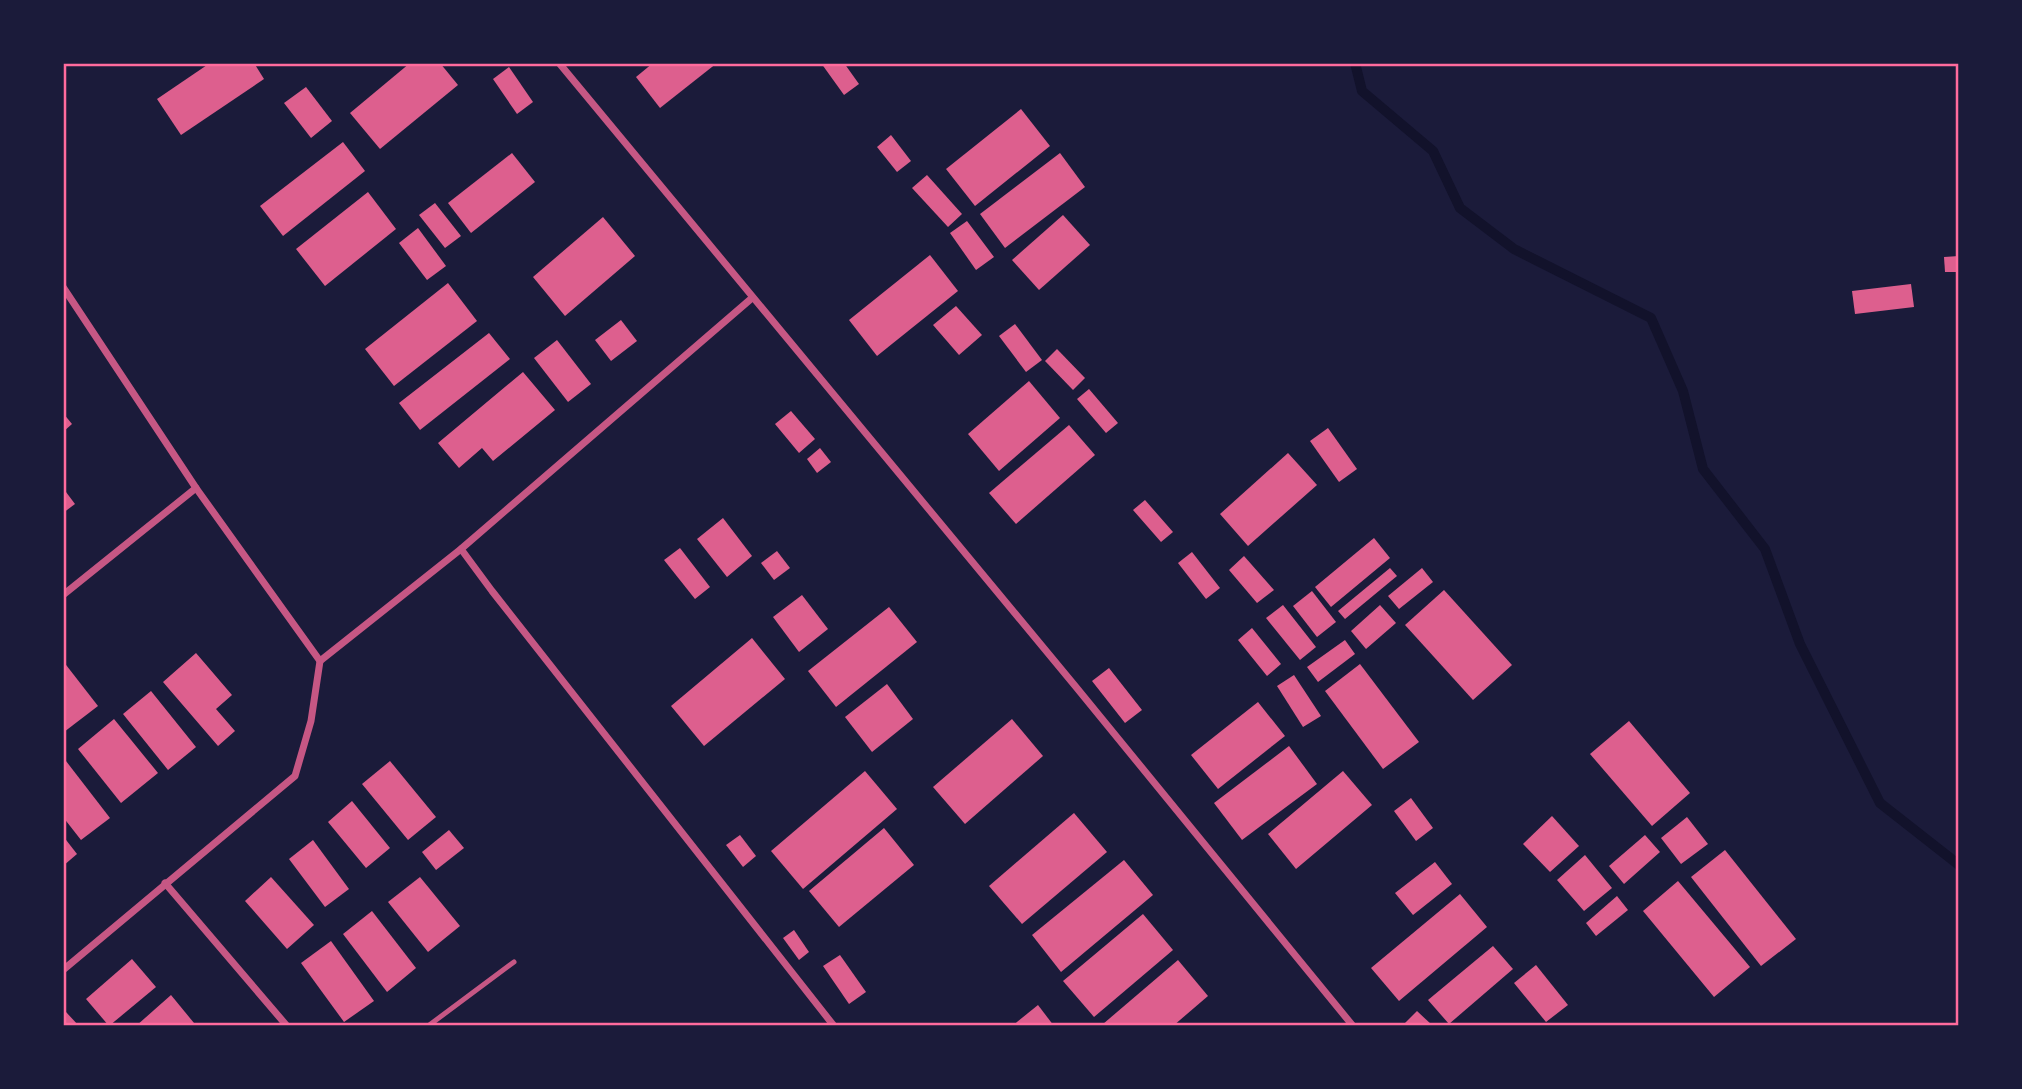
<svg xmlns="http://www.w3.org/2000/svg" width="2022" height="1089" font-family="'Noto Serif',serif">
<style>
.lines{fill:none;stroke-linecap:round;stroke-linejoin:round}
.stream{stroke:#12122b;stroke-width:10}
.building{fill:#dd5f8e}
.service{stroke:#c65784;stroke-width:5}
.minor{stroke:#c65784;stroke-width:7}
.neatline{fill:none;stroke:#ff6b9d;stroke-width:2.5}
</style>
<rect width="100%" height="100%" fill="#1b1b3a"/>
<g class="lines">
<path class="stream" d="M1355,63l7,28 71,60 27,57 54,41 137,69 32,73 20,78 62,80 35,95 80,159 79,62"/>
</g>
<g class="building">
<path d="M210,63h44l10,16 -83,56 -24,-36z"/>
<path d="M410,63h30l18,22 -78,64 -30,-36z"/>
<path d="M653,63h64l-57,45 -24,-31z"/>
<path d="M821,63h23l15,21 -15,11z"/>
<path d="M509,67l24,35 -16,12 -24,-35z"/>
<path d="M306,87l26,34 -21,17 -27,-35z"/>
<path d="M1021,109l29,37 -75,60 -29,-37z"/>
<path d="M891,135l20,26 -14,11 -20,-25z"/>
<path d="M343,142l22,29 -82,65 -23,-30z"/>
<path d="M512,153l23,29 -64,51 -23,-30z"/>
<path d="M1060,153l25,34 -80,61 -25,-34z"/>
<path d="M927,175l35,39 -14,13 -36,-39z"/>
<path d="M368,192l28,37 -71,57 -29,-37z"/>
<path d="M435,203l26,33 -16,12 -26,-33z"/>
<path d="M1063,215l27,30 -51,45 -27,-30z"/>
<path d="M603,217l32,39 -70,60 -32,-39z"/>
<path d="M967,221l27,36 -18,13 -26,-37z"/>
<path d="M418,228l28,38 -19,14 -28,-37z"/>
<path d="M930,255l28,36 -81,65 -28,-36z"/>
<path d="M1959,256v16h-14l-1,-15z"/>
<path d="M448,283l29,38 -83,65 -29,-37z"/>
<path d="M1911,284l3,23 -59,7 -3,-23z"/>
<path d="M956,306l26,29 -23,20 -26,-30z"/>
<path d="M621,320l16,21 -26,20 -16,-21z"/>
<path d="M1015,324l27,36 -16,12 -27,-36z"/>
<path d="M489,333l21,26 -90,71 -21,-27z"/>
<path d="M557,340l34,44 -23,18 -34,-44z"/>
<path d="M1057,349l28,29 -12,12 -28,-29z"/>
<path d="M523,372l32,38 -62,51 -11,-13 -23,20 -21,-25z"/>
<path d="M1029,381l31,37 -61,53 -31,-37z"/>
<path d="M1089,389l29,34 -12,10 -29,-34z"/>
<path d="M791,411l24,28 -16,14 -24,-29z"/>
<path d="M63,413l9,11 -9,8z"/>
<path d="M1069,425l26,30 -79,69 -27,-31z"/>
<path d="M1328,428l29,41 -18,13 -29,-41z"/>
<path d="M820,448l11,14 -14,11 -10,-14z"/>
<path d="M1288,453l29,32 -69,61 -28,-32z"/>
<path d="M63,488l12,16 -12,9z"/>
<path d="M1145,500l28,32 -12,10 -28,-32z"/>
<path d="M723,518l29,38 -25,21 -30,-38z"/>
<path d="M1374,538l16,20 -59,49 -16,-20z"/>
<path d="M680,548l30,39 -15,12 -31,-39z"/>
<path d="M777,551l13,17 -16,12 -13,-17z"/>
<path d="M1192,552l28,36 -14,11 -28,-36z"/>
<path d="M1244,556l30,34 -17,13 -28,-33z"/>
<path d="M1390,568l7,8 -52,43 -7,-8z"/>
<path d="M1422,568l11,14 -34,27 -11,-13z"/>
<path d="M1444,590l68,75 -39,35 -68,-75z"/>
<path d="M1312,591l24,31 -19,15 -24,-31z"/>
<path d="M802,595l26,34 -29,23 -26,-35z"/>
<path d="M1283,605l33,42 -16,13 -34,-42z"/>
<path d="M1380,605l16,18 -30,26 -15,-18z"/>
<path d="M889,607l28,35 -81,65 -28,-36z"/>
<path d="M1252,628l29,36 -14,12 -29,-36z"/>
<path d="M752,638l33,41 -81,67 -33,-40z"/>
<path d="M1345,640l10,14 -37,28 -11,-15z"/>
<path d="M196,653l36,42 -16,14 19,22 -17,15 -55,-64z"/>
<path d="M63,661l35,45 -34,26 -1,-1z"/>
<path d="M1360,664l59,78 -36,27 -58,-78z"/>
<path d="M1109,668l33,42 -17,13 -33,-42z"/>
<path d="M1294,675l27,41 -18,11 -26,-41z"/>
<path d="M887,684l26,35 -41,33 -27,-35z"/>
<path d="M151,691l45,56 -28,23 -45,-56z"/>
<path d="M1258,702l27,34 -67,53 -27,-34z"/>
<path d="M114,719l44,54 -37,30 -43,-54z"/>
<path d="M1012,719l31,37 -78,68 -32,-37z"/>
<path d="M1629,721l61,72 -38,33 -62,-72z"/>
<path d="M1289,746l28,38 -75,56 -28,-37z"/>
<path d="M66,761l44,57 -29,22 -18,-23v-54z"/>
<path d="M390,761l46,56 -28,23 -46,-56z"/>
<path d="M865,771l32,38 -94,80 -32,-38z"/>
<path d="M1343,771l29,34 -76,64 -28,-35z"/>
<path d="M1411,798l22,30 -17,13 -22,-30z"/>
<path d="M352,801l38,47 -24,20 -38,-46z"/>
<path d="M1074,813l33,39 -85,72 -33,-38z"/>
<path d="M1552,816l27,30 -29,26 -27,-28z"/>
<path d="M1687,817l21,27 -27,20 -20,-26z"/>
<path d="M884,828l30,37 -75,62 -30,-36z"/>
<path d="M449,830l15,18 -28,22 -14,-18z"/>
<path d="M740,835l16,21 -13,11 -17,-22z"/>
<path d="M1645,835l15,17 -36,32 -15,-18z"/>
<path d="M63,836l14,18 -14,12z"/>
<path d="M313,840l36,49 -24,18 -36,-48z"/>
<path d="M1725,850l71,89 -35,27 -70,-89z"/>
<path d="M1585,855l27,33 -28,23 -27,-31z"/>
<path d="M1124,860l29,35 -92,77 -29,-37z"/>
<path d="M1435,862l17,22 -39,31 -18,-22z"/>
<path d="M271,877l43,48 -27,24 -42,-48z"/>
<path d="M420,877l40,49 -32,26 -40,-50z"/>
<path d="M1678,881l72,86 -36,30 -71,-86z"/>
<path d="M1460,894l27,33 -88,74 -28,-33z"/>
<path d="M1617,896l11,14 -32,26 -10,-13z"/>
<path d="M372,911l44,57 -29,24 -44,-58z"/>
<path d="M1143,914l30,36 -79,67 -31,-36z"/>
<path d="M794,930l15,22 -10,8 -16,-22z"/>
<path d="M331,941l43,60 -30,21 -43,-59z"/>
<path d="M1493,946l20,23 -64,55 -21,-24z"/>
<path d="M840,955l26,37 -17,12 -26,-38z"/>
<path d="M132,959l24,28 -47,39 -23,-27z"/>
<path d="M1178,960l30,36 -35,30h-68l-2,-2z"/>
<path d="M1536,965l32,40 -22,17 -32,-39z"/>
<path d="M171,995l23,28 -3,3h-55z"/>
<path d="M1038,1005l16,21h-42z"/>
<path d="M1417,1011l16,15h-31z"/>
<path d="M66,1012l13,14h-16v-11z"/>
</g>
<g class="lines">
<path class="service" d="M428,1026l86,-64"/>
<g class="minor">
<path d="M559,63l517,624 277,339"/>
<path d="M63,287l133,201 124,173 -9,60 -16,55 -232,194"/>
<path d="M461,549l31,42 342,435"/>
<path d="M63,595l133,-107"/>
<path d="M320,661l141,-112 291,-251"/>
<path d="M165,883l122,143"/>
</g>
</g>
<rect width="2022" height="1089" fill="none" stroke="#1b1b3a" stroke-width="130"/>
<rect x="65" y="65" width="1892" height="959" class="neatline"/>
</svg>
